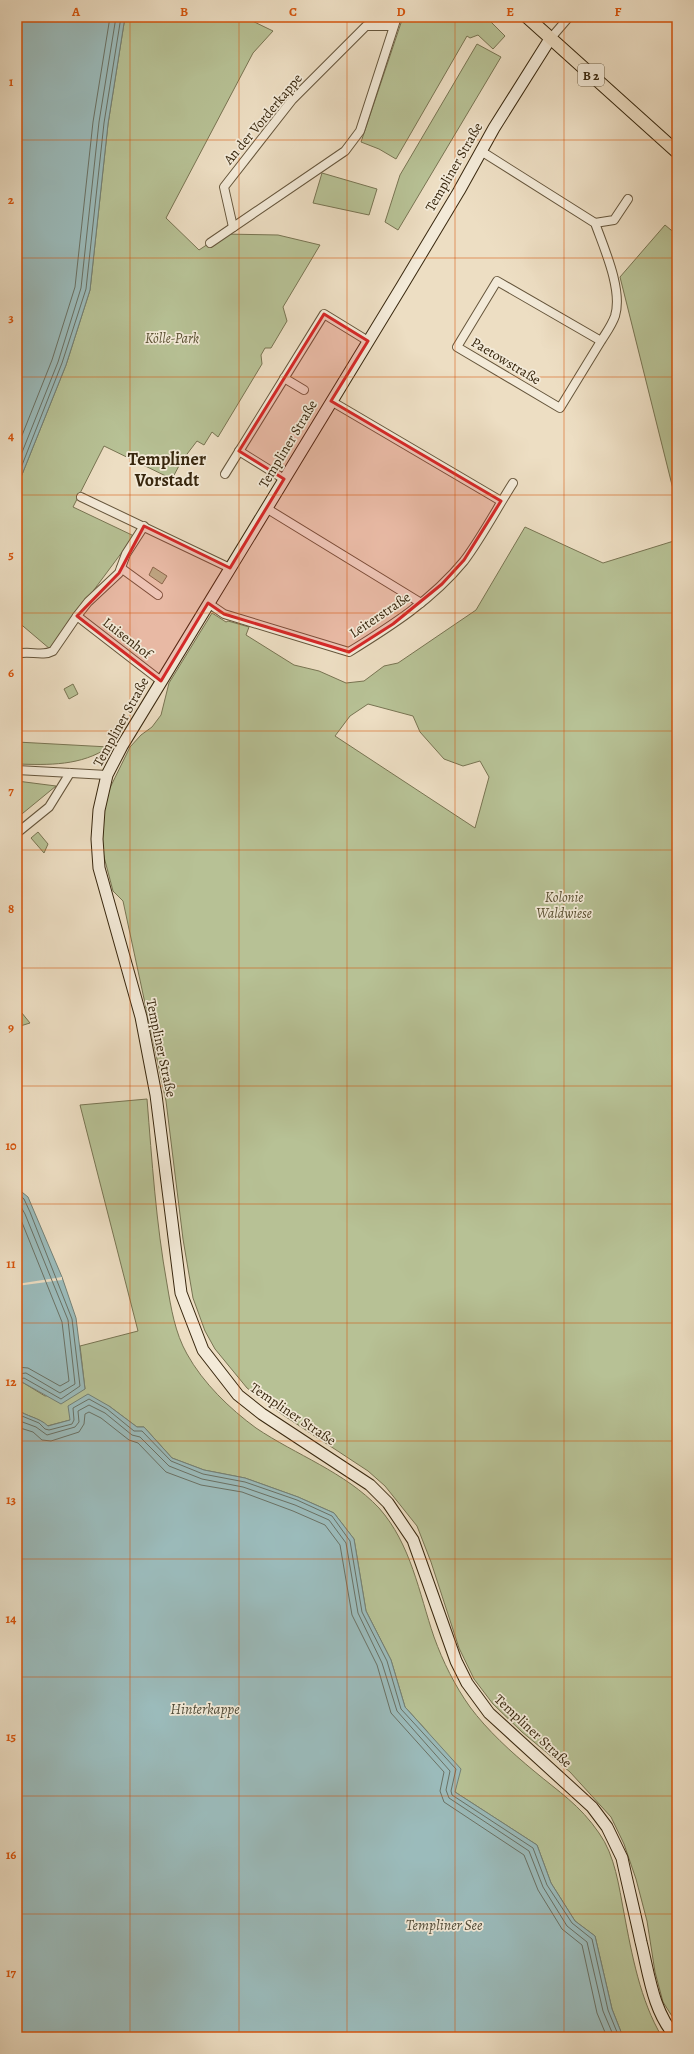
<svg xmlns="http://www.w3.org/2000/svg" width="694" height="2054" font-family="Alegreya,serif">
<style>
.green{fill:#b7c195;stroke:#787452;fill-rule:evenodd}
.water{fill:#9bbbbb;stroke:#738076}
.pier{fill:#eddec3}
.lines{fill:none;stroke-linecap:round;stroke-linejoin:round}
.shore{stroke:#6a7164;stroke-width:1}
.street-casing{stroke:#65553b;stroke-width:10}
.secondary-casing{stroke:#38270e;stroke-width:13}
.primary-casing{stroke:#38270e;stroke-width:14}
.street{stroke:#f3ead8;stroke-width:8}
.secondary{stroke:#f3ead8;stroke-width:11}
.primary{stroke:#eddec3;stroke-width:12}
.marked{fill:#d62828;fill-opacity:0.2;stroke:#d62828;stroke-width:3;stroke-linejoin:round}
.grid{fill:none;stroke:#d6540c;stroke-width:1;stroke-opacity:0.55}
.labels{text-anchor:middle;dominant-baseline:central;stroke-width:3.5;stroke-linejoin:round;paint-order:stroke}
.shield{fill:#f3ead8;stroke:#70624b;stroke-width:1}
.shield-label{font-size:13px;font-weight:bold;fill:#38270e}
.street-label{font-size:14px;fill:#38270e;stroke:#f3ead8}
.park-label{font-size:14px;font-style:italic;fill:#584e30;stroke:#f3ead8}
.water-label{font-size:15px;font-style:italic;fill:#514c39;stroke:#f3ead8}
.district-label{font-size:18px;font-weight:bold;fill:#38270e;stroke:#f3ead8}
.neatline{fill:none;stroke:#d6540c;stroke-width:1.5}
.grid-label{font-size:13px;text-anchor:middle;font-weight:bold;fill:#d6540c}
</style>
<rect width="100%" height="100%" fill="#eddec3"/>
<filter id="stains"><feTurbulence type="fractalNoise" baseFrequency=".005" numOctaves="4"/><feColorMatrix values="0 0 0 0 .2 0 0 0 0 .09 0 0 0 0 .02 0 0 0 .5 -.17"/></filter>
<radialGradient id="worn" r=".72"><stop offset=".6" stop-color="#630" stop-opacity="0"/><stop offset="1" stop-color="#630" stop-opacity=".3"/></radialGradient>
<g class="green">
<path d="M125,17h119l29,14 -20,22 -87,165 33,32 24,-16 55,1 42,10 -37,62 4,14 -16,27h-6l-4,7 1,9 -44,73 -6,-5 -8,13 -7,-4 -16,21 -9,17 -68,-33 -31,61 61,29 -84,113 -33,-28v-134l49,-122 24,-75 18,-166z"/>
<path d="M403,17h83l19,19 -12,13 -15,-14 -8,3 -3,-2 -71,123 -17,-10 -18,-7z"/>
<path d="M477,44l24,13 -103,173 -13,-8 15,-47z"/>
<path d="M322,173l55,16 -8,26 -56,-12z"/>
<path d="M665,225l12,10v270l-57,-228z"/>
<path d="M525,527l78,36 74,-23v1484l-14,-22 -8,-30 -8,-51 -11,-42 -12,-35 -13,-27 -41,-45 -48,-40 -29,-28 -19,-25 -15,-31 -28,-86 -14,-36 -32,-40 -17,-15 -85,-56 -36,-27 -32,-39 -10,-18 -12,-33 -10,-59 -17,-138 -43,-200 -10,-10 -10,-38 -3,-23 7,-36 23,-47 11,-12 11,-8 9,-12 8,-32 43,-70 14,9 2,-1 21,6 -3,8 48,30 25,6 27,12 18,-2 20,-15 14,-3 78,-53zM368,704l45,12 7,16 24,27 19,7 17,-5 9,16 -14,51 -140,-92 15,-20z"/>
<path d="M153,567l14,9 -5,8 -13,-9z"/>
<path d="M73,684l5,10 -9,5 -5,-10z"/>
<path d="M17,742l92,5c-28,19 -60,18 -92,17z"/>
<path d="M17,781l39,5 -39,32z"/>
<path d="M38,832l10,12 -4,9 -13,-15z"/>
<path d="M17,1007l13,16 -13,4z"/>
<path d="M147,1099c5,62 9,124 20,185 4,24 8,49 20,70 16,29 43,55 69,74 40,27 89,44 123,80 32,36 40,85 55,129 9,25 21,49 36,70 17,23 41,45 64,64 25,21 46,34 65,62 16,22 20,54 25,80 8,42 16,87 38,124h-39l-11,-28 -17,-73 -20,-15 -24,-38 -14,-38 -82,-53 -28,-61 -22,-24 -14,-47 -25,-49 -12,-72 -20,-26 -36,-16 -53,-19 -41,-8 -32,-12 -28,-31h-7l-28,-21 -39,14 -23,6c-8,-9 -21,-9 -30,-17v-24l5,-3 23,14 40,-7 -5,-43 58,-15 -58,-226z"/>
</g>
<g class="water">
<path d="M17,17h108l-17,107 -18,166 -24,75 -49,122z"/>
<path d="M17,1188l11,9 34,80 14,41 9,71 -24,15 -39,-22 -5,3z"/>
<path d="M88,1394l21,12 28,21h7l28,31 32,12 41,8 53,19 36,16 20,26 12,72 25,49 14,47 56,62 -6,23 82,53 14,38 24,38 20,15 17,73 11,28h-606v-628c9,8 22,8 31,17l22,-6 -2,-14z"/>
</g>
<path class="pier" d="M62,1277v3l-45,6v-2z"/>
<g class="lines">
<g class="shore">
<path d="M17,448l35,-88 23,-73 18,-165 17,-105"/>
<path d="M17,465l41,-103 23,-74 18,-166 17,-105"/>
<path d="M17,478l45,-115 24,-74 18,-166 17,-106"/>
<path d="M17,1193l7,6 6,13 42,107 8,67 -19,13 -37,-21 -7,2"/>
<path d="M17,1200l8,14 43,106 7,64 -15,9 -34,-20 -9,1"/>
<path d="M17,1210l45,112 7,59 -9,5 -32,-18 -11,-1"/>
<path d="M17,1414l22,9 6,6 4,1 23,-6 2,-4 -1,-12 16,-9 18,10 27,22h8l29,30 32,13 42,8 52,18 35,16 18,25 12,71 25,49 14,48 55,60 -5,22 1,4 81,53 14,37 25,38 20,16 16,71 11,27"/>
<path d="M17,1420l19,7 11,8 28,-8 4,-5 -1,-11 11,-6 16,8 27,22 8,2 29,29 33,13 41,8 52,18 34,15 17,23 12,70 24,50 15,48 53,60 -4,19 3,8 80,53 14,36 24,39 20,16 16,69 11,26"/>
<path d="M17,1427l16,5 9,8 9,1 28,-9 5,-8 1,-10 4,-2 12,6 28,22 9,3 28,29 35,13 41,7 51,19 32,14 15,20 12,70 25,50 14,48 53,59 -4,19 4,11 80,53 14,35 24,39 20,16 15,68 10,24"/>
</g>
<defs>
<g id="street">
<path d="M550,39l19,-22"/>
<path d="M481,151l114,72c9,25 28,67 20,93 -3,9 -9,17 -14,25l-104,-60 -40,66 103,61 41,-67"/>
<path d="M595,223l19,-3 14,-21"/>
<path d="M233,227l-9,-40 68,-87 74,-74h27"/>
<path d="M210,243l135,-92 15,-20 37,-114"/>
<path d="M284,378l20,12"/>
<path d="M331,401l170,100"/>
<path d="M239,451l45,28"/>
<path d="M225,474l99,-160 44,27"/>
<path d="M81,497l149,71"/>
<path d="M266,508l155,95"/>
<path d="M121,568l37,27"/>
<path d="M208,603l16,11 125,38c42,-26 83,-52 115,-91 18,-24 33,-53 49,-78"/>
<path d="M77,616l11,-14 31,-29 7,-19 18,-28"/>
<path d="M17,654c12,-4 25,3 36,-3l24,-35 84,65"/>
<path d="M17,770l90,5"/>
<path d="M17,833l32,-26 21,-34"/>
</g>
<path id="secondary" d="M550,39l-56,89 -35,63 -57,95 -280,460 -15,29 -8,35 -2,29 2,29 42,149 15,78 25,198 22,57 35,45 24,19 108,71 18,18 25,37 43,121 11,22 22,30 103,94 15,20 15,31c6,28 13,56 19,84 8,32 12,70 35,95"/>
<path id="primary" d="M527,17l150,135"/>
</defs>
<use href="#street" class="street-casing"/>
<use href="#secondary" class="secondary-casing"/>
<use href="#primary" class="primary-casing"/>
<use href="#street" class="street"/>
<use href="#secondary" class="secondary"/>
<use href="#primary" class="primary"/>
</g>
<path class="marked" d="M324,314l44,27 -37,60 170,100 -37,59 -22,24 -49,40 -44,28 -125,-38 -16,-11 -47,78 -84,-65 42,-43 25,-47 86,42 54,-89 -45,-28z"/>
<path class="grid" d="M130,17v2020M239,17v2020M347,17v2020M455,17v2020M564,17v2020M17,140h660M17,258h660M17,377h660M17,495h660M17,613h660M17,731h660M17,850h660M17,968h660M17,1086h660M17,1204h660M17,1323h660M17,1441h660M17,1559h660M17,1677h660M17,1796h660M17,1914h660"/>
<g class="labels">
<rect class="shield" x="578" y="64" width="26" height="22" rx="3"/>
<g class="shield-label">
<text x="591" y="75">B 2</text>
</g>
<g class="street-label">
<text transform="translate(263 119) rotate(-50)">An der Vorderkappe</text>
<text transform="translate(454 167) rotate(-60)">Templiner Straße</text>
<text transform="translate(506 361) rotate(31)">Paetowstraße</text>
<text transform="translate(288 444) rotate(-59)">Templiner Straße</text>
<text transform="translate(380 615) rotate(-34)">Leiterstraße</text>
<text transform="translate(127 638) rotate(38)">Luisenhof</text>
<text transform="translate(121 722) rotate(-61)">Templiner Straße</text>
<text transform="translate(161 1048) rotate(78)">Templiner Straße</text>
<text transform="translate(293 1414) rotate(34)">Templiner Straße</text>
<text transform="translate(533 1731) rotate(43)">Templiner Straße</text>
</g>
<g class="park-label">
<text x="172" y="338">Kölle-Park</text>
<text x="564" y="897">Kolonie<tspan x="564" dy="16">Waldwiese</tspan></text>
</g>
<g class="water-label">
<text x="205" y="1709">Hinterkappe</text>
<text x="444" y="1925">Templiner See</text>
</g>
<g class="district-label">
<text x="167" y="459">Templiner<tspan x="167" dy="21">Vorstadt</tspan></text>
</g>
</g>
<rect width="694" height="2054" fill="none" stroke="#eddec3" stroke-width="44"/>
<rect x="22" y="22" width="650" height="2010" class="neatline"/>
<g class="grid-label">
<text x="76" y="16">A</text>
<text x="184" y="16">B</text>
<text x="293" y="16">C</text>
<text x="401" y="16">D</text>
<text x="510" y="16">E</text>
<text x="618" y="16">F</text>
<text x="11" y="86">1</text>
<text x="11" y="204">2</text>
<text x="11" y="322">3</text>
<text x="11" y="440">4</text>
<text x="11" y="559">5</text>
<text x="11" y="677">6</text>
<text x="11" y="795">7</text>
<text x="11" y="913">8</text>
<text x="11" y="1032">9</text>
<text x="11" y="1150">10</text>
<text x="11" y="1268">11</text>
<text x="11" y="1386">12</text>
<text x="11" y="1504">13</text>
<text x="11" y="1623">14</text>
<text x="11" y="1741">15</text>
<text x="11" y="1859">16</text>
<text x="11" y="1977">17</text>
</g>
<rect width="100%" height="100%" filter="url(#stains)"/>
<rect width="100%" height="100%" fill="url(#worn)"/>
</svg>
